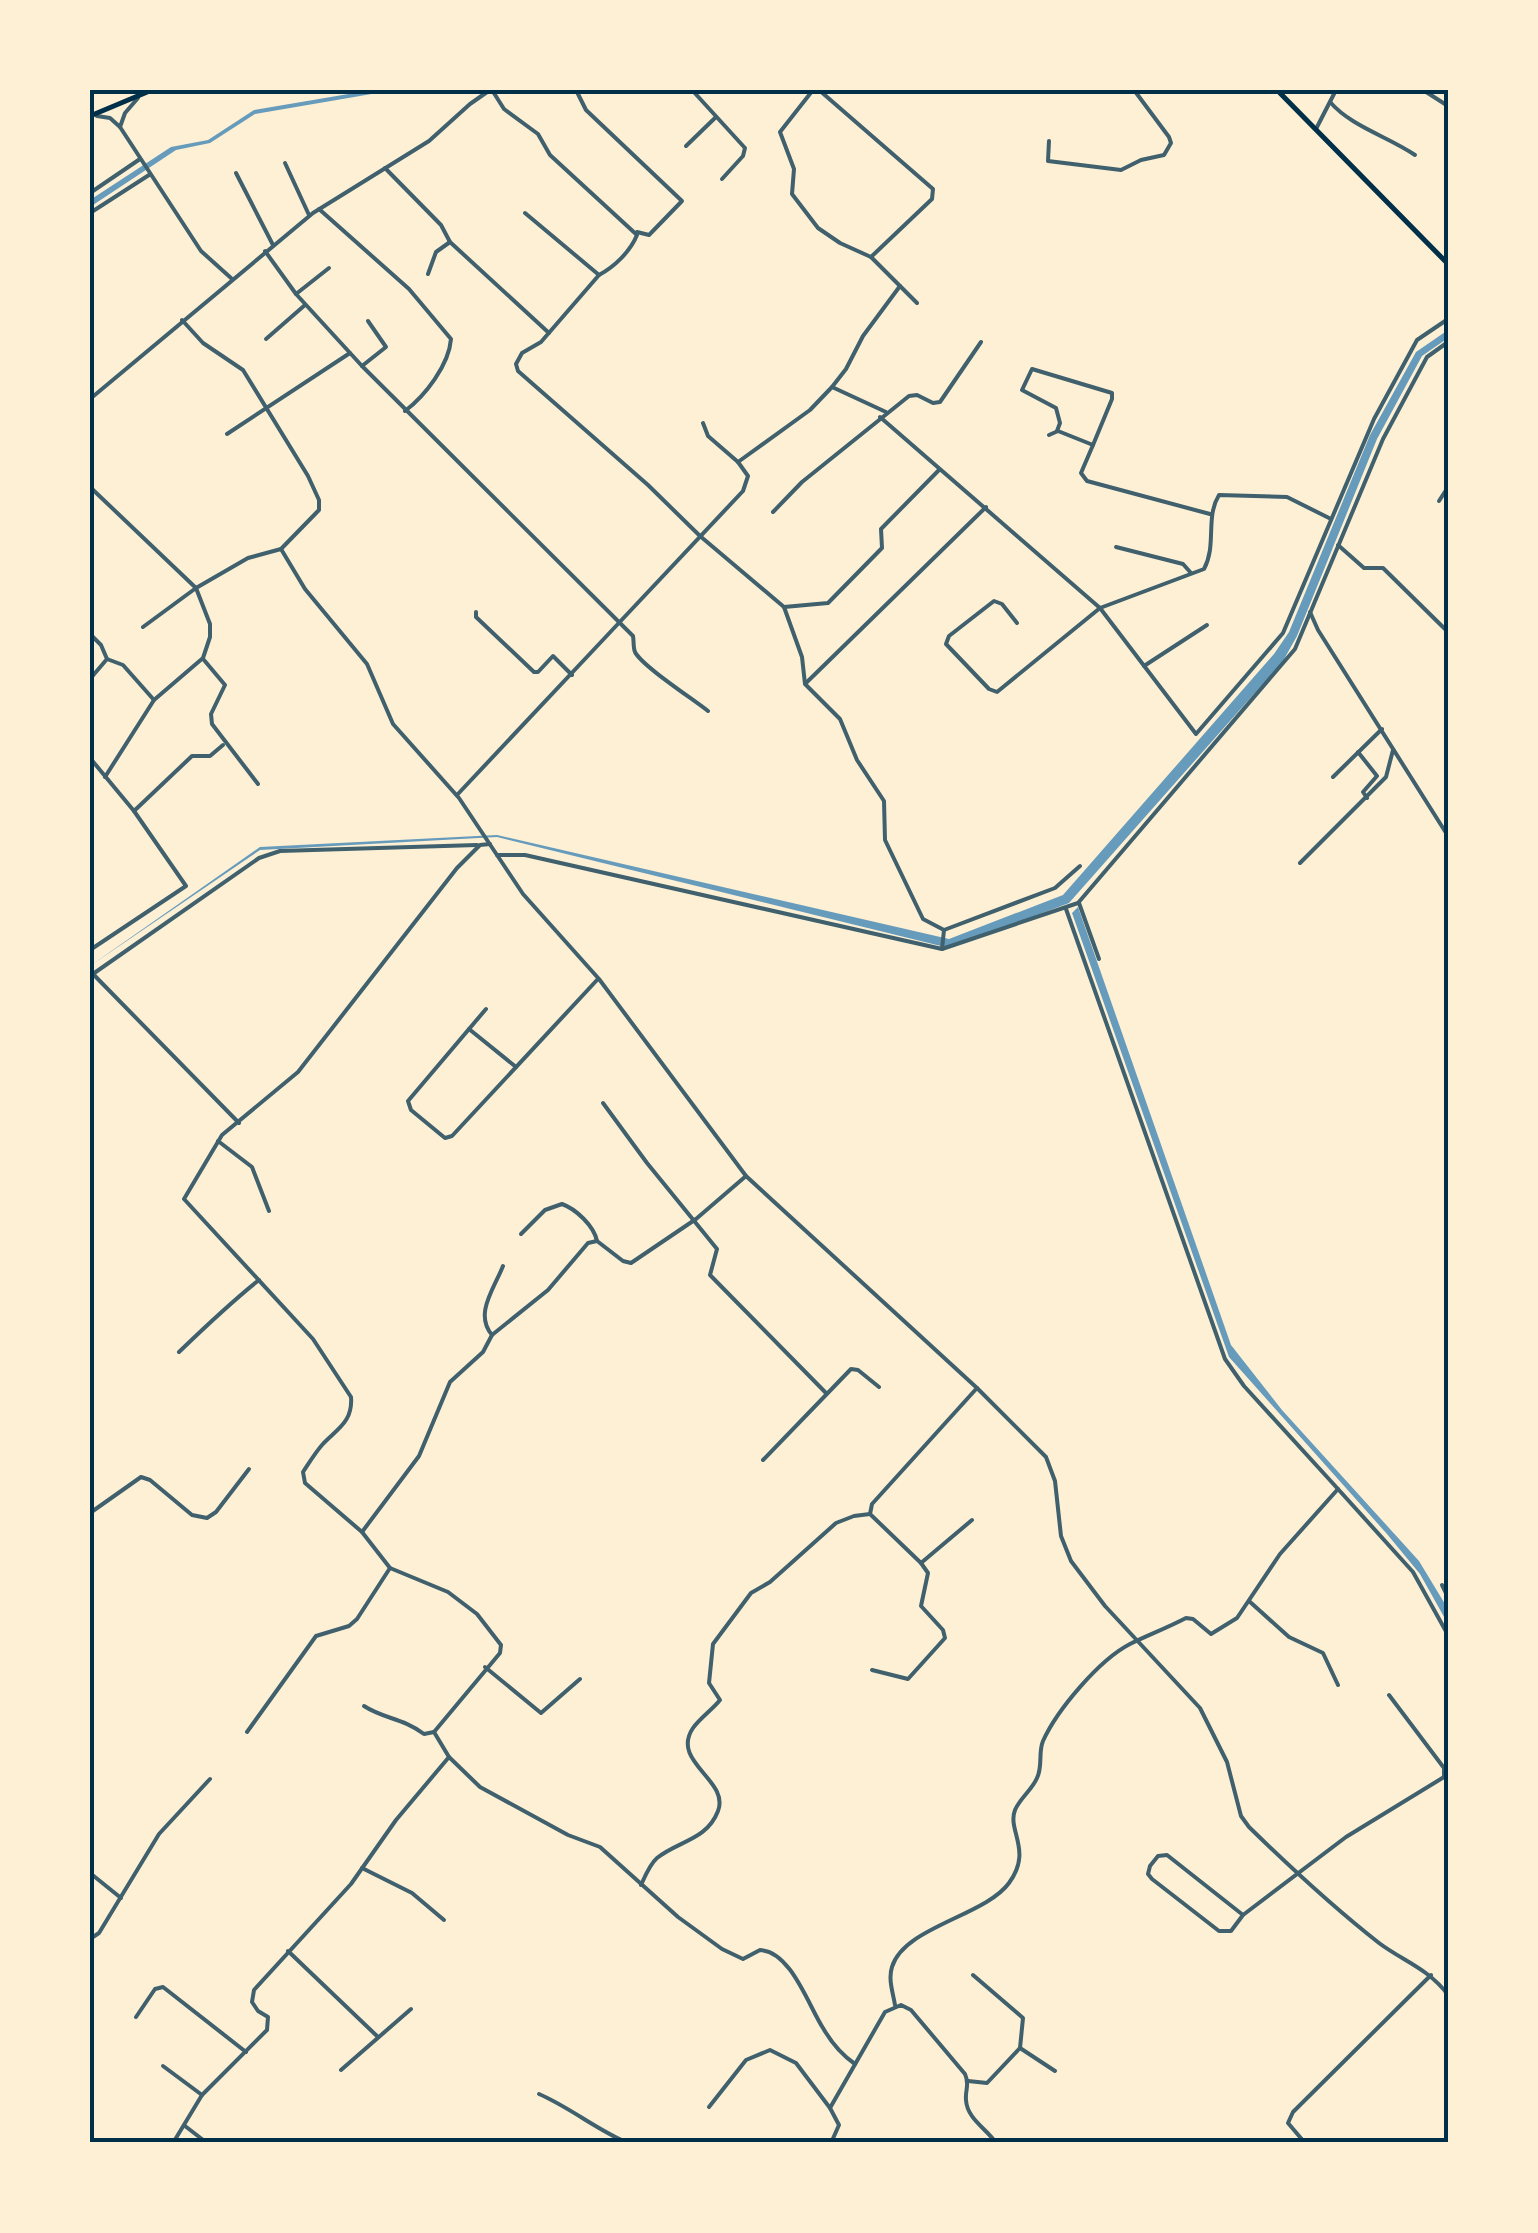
<svg xmlns="http://www.w3.org/2000/svg" width="1538" height="2233" font-family="'Sofia Sans Condensed',sans-serif">
<style>
.water{fill:#669bbc}
.lines{fill:none;stroke-linecap:round;stroke-linejoin:round}
.minor{stroke:#3f606c;stroke-width:4}
.primary{stroke:#003049;stroke-width:5}
.neatline{fill:none;stroke:#003049;stroke-width:4}
</style>
<rect width="100%" height="100%" fill="#fdf0d5"/>
<g class="water">
<path d="M372,90h23l-140,24 -45,29 -34,7 -86,57v-7l81,-53 37,-7 46,-30z"/>
<path d="M1448,330v8l-26,18 -45,83 -80,197 -14,25 -214,242 -120,45 -452,-111 -237,13 -170,116 170,-119 237,-12 452,104 114,-44 211,-241 15,-22 81,-197 46,-83z"/>
<path d="M1078,907l153,438 51,65 137,151 29,48v15l-28,-50 -33,-40 -158,-177 -157,-444z"/>
</g>
<g class="lines">
<g class="minor">
<path d="M492,90l12,19 34,25 12,21 87,80c-7,17 -23,32 -38,40l-58,67 -19,11 -6,11 2,7 130,114 52,51 84,71 18,50 3,27 35,35 17,41 27,41 1,39 38,79 21,11"/>
<path d="M576,90l10,20 96,91 -33,34 -12,-3"/>
<path d="M692,90l53,58 -2,8 -21,23"/>
<path d="M813,90l-33,42 14,37 -2,25 26,34 22,15 31,14 46,46"/>
<path d="M819,90l114,99 -1,10 -61,58"/>
<path d="M1423,90l25,16"/>
<path d="M1330,102c22,25 57,34 85,53"/>
<path d="M97,116l13,2 10,9 81,124 30,27"/>
<path d="M120,127l5,-14 13,-15"/>
<path d="M1316,129l20,-39"/>
<path d="M1049,141l-1,20 73,9 20,-10 23,-5 7,-12 -2,-6 -35,-47"/>
<path d="M686,146l30,-29"/>
<path d="M285,163l24,52"/>
<path d="M385,168l56,57 9,17 99,91"/>
<path d="M236,173l37,72"/>
<path d="M90,193l50,-34"/>
<path d="M319,209l90,80 42,50c-2,26 -26,57 -46,72"/>
<path d="M90,213l59,-38"/>
<path d="M525,213l74,62"/>
<path d="M265,251l31,43 66,72 271,270c1,5 0,11 2,16 7,14 58,47 73,59"/>
<path d="M428,274l8,-22 14,-10"/>
<path d="M296,294l33,-26"/>
<path d="M266,339l39,-34"/>
<path d="M362,366l24,-19 -18,-26"/>
<path d="M832,387l54,25"/>
<path d="M90,399l223,-186 116,-72 41,-37 20,-14"/>
<path d="M880,417l220,191 96,126 87,-101 91,-214 43,-79 31,-21"/>
<path d="M703,423l5,13 30,26 72,-52 22,-23 14,-18 17,-33 37,-50"/>
<path d="M1057,431l3,-8 -4,-15 -34,-18 10,-21 80,24v6l-19,46"/>
<path d="M227,434l123,-81"/>
<path d="M1049,435l9,-4 35,14 -12,28 6,8 123,33"/>
<path d="M90,487l106,101 14,36v13l-7,21 -49,42 -49,77"/>
<path d="M1439,501l9,-14"/>
<path d="M773,512l29,-30 107,-86 8,-1 16,8 7,-1 41,-60"/>
<path d="M1338,545l26,23h19l65,64"/>
<path d="M1116,547l67,17 8,9"/>
<path d="M281,549l24,40 62,75 26,60 66,74 64,96 76,85 147,197 231,212 69,69 9,24 6,55 10,25 34,45 95,102 27,54 14,54 8,11c42,41 84,80 130,116 24,18 50,26 69,52"/>
<path d="M784,607l44,-4 54,-55 -1,-19 58,-59"/>
<path d="M476,612v5l58,55h4l15,-16 19,19"/>
<path d="M1310,612l8,18 130,206"/>
<path d="M1017,623l-15,-19 -8,-3 -45,35 -3,8 43,45 8,3 103,-84 104,-39c13,-24 1,-51 15,-74l68,2 44,22"/>
<path d="M143,627l53,-39 52,-30 33,-9 38,-39v-10l-11,-24 -65,-106 -40,-27 -21,-23"/>
<path d="M90,634l11,11 6,14 -17,20"/>
<path d="M107,659l16,6 31,35"/>
<path d="M204,660l21,25 -14,29 1,10 46,60"/>
<path d="M1144,666l63,-41"/>
<path d="M807,682l179,-175"/>
<path d="M1358,752l19,24 -14,16 4,6"/>
<path d="M90,758l44,53 52,75 -96,64"/>
<path d="M1333,777l49,-48"/>
<path d="M457,795c96,-101 190,-203 286,-304l5,-15 -10,-14"/>
<path d="M134,811l58,-55h18l13,-11"/>
<path d="M497,855h28l417,94 136,-46 217,-254 88,-210 44,-82 21,-15"/>
<path d="M1300,863l86,-86 7,-27"/>
<path d="M1079,903l20,56"/>
<path d="M1066,909l159,450 19,27 94,103"/>
<path d="M944,930l111,-42 25,-22"/>
<path d="M942,949l2,-19"/>
<path d="M93,974l146,149"/>
<path d="M90,976l169,-118 21,-7 197,-6"/>
<path d="M486,1009l-78,92 3,9 34,28 7,-2 145,-156"/>
<path d="M469,1029l47,38"/>
<path d="M603,1103l44,60 70,86 -7,26 116,118"/>
<path d="M218,1141l34,26 17,44"/>
<path d="M521,1234l24,-24 17,-6c14,5 32,22 35,37"/>
<path d="M492,1335c-18,-21 2,-46 11,-69"/>
<path d="M179,1352c26,-25 51,-49 80,-72"/>
<path d="M763,1460l88,-91 7,1 21,17"/>
<path d="M90,1513l51,-36 9,3 42,35 15,3 9,-6 33,-43"/>
<path d="M972,1520l-51,43 -51,-49 2,-10 105,-116"/>
<path d="M362,1532l57,-76 31,-74 33,-30 9,-17 56,-45 40,-47 9,-2 26,20 8,2 65,-44 50,-43"/>
<path d="M1442,1585l6,12"/>
<path d="M1249,1601l40,36 34,16 15,32"/>
<path d="M485,1667l56,46 39,-34"/>
<path d="M872,1670l36,9 37,-41 -2,-8 -22,-24 7,-33 -7,-10"/>
<path d="M364,1706c20,13 39,12 60,28l10,-2"/>
<path d="M247,1732l69,-96 33,-10 8,-7 33,-51"/>
<path d="M434,1732l66,-79 1,-8 -24,-31 -29,-22 -58,-24 -28,-36 -57,-49 -2,-11c6,-9 12,-19 19,-27 15,-16 31,-23 29,-48l-38,-58 -129,-140 38,-64 76,-63 159,-204 23,-23 10,-1"/>
<path d="M434,1732l15,25 31,30 88,48 32,12 78,70 44,32 21,10 17,-9c31,1 49,57 63,78 8,14 19,27 32,36"/>
<path d="M362,1868l50,25 32,27"/>
<path d="M90,1873l31,25"/>
<path d="M641,1885c4,-9 9,-21 16,-27 21,-17 50,-18 61,-47 12,-31 -48,-49 -25,-83 7,-10 19,-18 27,-28l-11,-17 4,-39 38,-51 19,-11 66,-59 18,-7 16,-2"/>
<path d="M1243,1915l-76,-60 -9,1 -8,10 -2,8 4,5 67,52h12l12,-16 103,-78 98,-60v-9l-55,-73"/>
<path d="M90,1939l9,-6 60,-99 51,-55"/>
<path d="M288,1951l90,86"/>
<path d="M973,1975l50,43 -3,30"/>
<path d="M895,2005c-2,-12 -7,-26 -3,-38 12,-40 93,-51 117,-84 24,-33 -2,-52 6,-73 5,-12 17,-20 22,-32 6,-12 1,-25 6,-37 14,-31 56,-81 87,-97 18,-9 37,-16 56,-26l7,1 18,15 26,-16 43,-64 58,-65 75,83 35,63"/>
<path d="M136,2017l19,-28 8,-2 83,65"/>
<path d="M163,2066l39,29"/>
<path d="M341,2070l70,-61"/>
<path d="M968,2081l19,2 33,-35 35,23"/>
<path d="M539,2094c32,14 58,36 89,49"/>
<path d="M709,2107l37,-47 24,-10 26,13 34,45 55,-96 16,-7 10,5 54,64c5,11 0,15 1,26 1,19 21,29 30,43"/>
<path d="M830,2108l9,17 -8,18"/>
<path d="M185,2126l22,17"/>
<path d="M173,2143l29,-48 65,-65 1,-13 -10,-6 -6,-9 2,-12 97,-106 45,-64 53,-63"/>
<path d="M1305,2143l-17,-20 5,-11 138,-137"/>
</g>
<g class="primary">
<path d="M1277,90l171,174"/>
<path d="M90,92l6,-2"/>
<path d="M90,116l62,-26"/>
</g>
</g>
<rect width="1538" height="2233" fill="none" stroke="#fdf0d5" stroke-width="185"/>
<rect x="92" y="92" width="1354" height="2048" class="neatline"/>
</svg>
